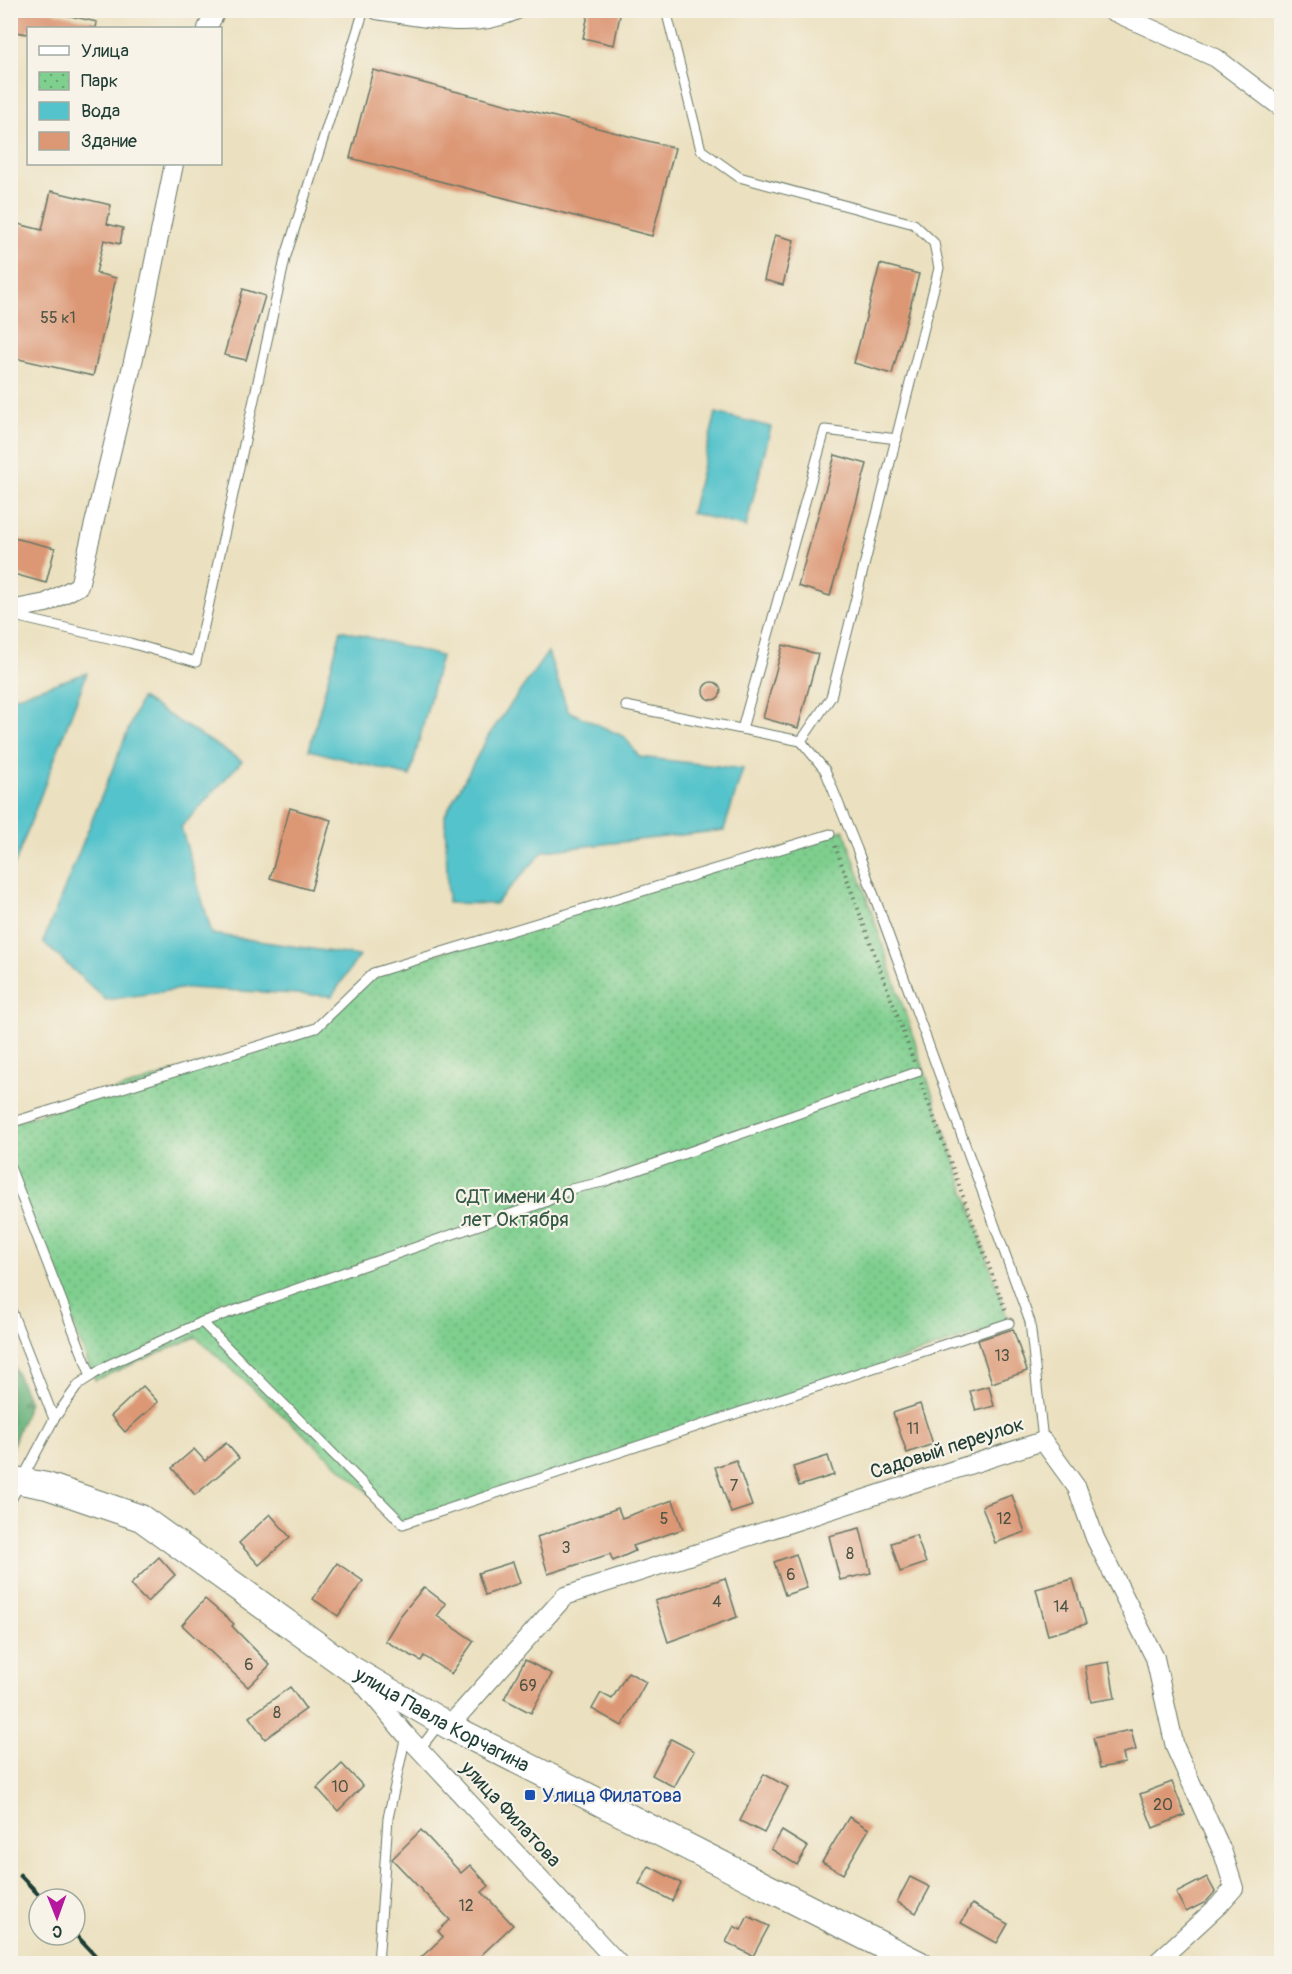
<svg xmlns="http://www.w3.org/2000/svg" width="1292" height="1974" font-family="Pangolin,sans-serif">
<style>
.forest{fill:url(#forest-firs);stroke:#437857;stroke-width:1.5}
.park{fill:url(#park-dots);stroke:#4f8662;stroke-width:1.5}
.water{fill:#55c3cb;stroke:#3a8080;stroke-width:1.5}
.building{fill:#dc9774}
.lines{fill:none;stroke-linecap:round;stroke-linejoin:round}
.lane-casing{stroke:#667665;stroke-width:11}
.street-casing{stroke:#667665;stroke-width:20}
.secondary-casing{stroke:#667665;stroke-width:28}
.path{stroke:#667665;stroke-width:4;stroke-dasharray:1.5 4.5;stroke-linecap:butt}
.lane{stroke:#fff;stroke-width:9}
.street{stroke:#fff;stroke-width:18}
.secondary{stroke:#fff;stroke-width:26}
.rail{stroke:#1f3d34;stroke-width:4.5}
.transit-dot{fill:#1a4fb4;stroke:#f7f3e8;stroke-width:2}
.labels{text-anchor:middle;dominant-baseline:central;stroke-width:4.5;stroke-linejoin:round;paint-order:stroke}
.number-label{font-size:16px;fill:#4e5444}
.park-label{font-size:20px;fill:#325a46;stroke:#f7f3e8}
.street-label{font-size:20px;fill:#1f3d34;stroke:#f7f3e8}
.transit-label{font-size:20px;fill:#164399;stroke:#f7f3e8;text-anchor:start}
</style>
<defs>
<pattern id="forest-firs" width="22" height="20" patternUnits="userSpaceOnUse" patternTransform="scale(1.5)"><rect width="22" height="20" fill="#67b27a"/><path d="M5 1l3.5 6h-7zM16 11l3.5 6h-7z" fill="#549265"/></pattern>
<pattern id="park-dots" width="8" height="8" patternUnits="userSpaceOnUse" patternTransform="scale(1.5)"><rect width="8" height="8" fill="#7fcf8f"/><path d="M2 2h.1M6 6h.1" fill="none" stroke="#67a976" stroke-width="1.8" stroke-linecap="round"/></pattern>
</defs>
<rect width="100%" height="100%" fill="#f7f3e8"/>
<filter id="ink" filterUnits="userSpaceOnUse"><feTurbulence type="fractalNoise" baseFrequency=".0167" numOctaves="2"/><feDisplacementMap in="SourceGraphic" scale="12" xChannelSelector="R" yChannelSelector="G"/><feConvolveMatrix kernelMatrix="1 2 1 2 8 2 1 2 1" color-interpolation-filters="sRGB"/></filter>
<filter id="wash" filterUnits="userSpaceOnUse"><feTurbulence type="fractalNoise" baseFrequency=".008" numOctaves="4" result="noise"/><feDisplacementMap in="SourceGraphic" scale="24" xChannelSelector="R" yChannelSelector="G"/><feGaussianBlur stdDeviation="1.35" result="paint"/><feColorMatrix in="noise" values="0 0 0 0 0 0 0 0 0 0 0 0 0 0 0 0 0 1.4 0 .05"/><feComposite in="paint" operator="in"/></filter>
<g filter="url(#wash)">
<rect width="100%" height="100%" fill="#ebe0bf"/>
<path class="forest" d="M11,1360l18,42 -18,48 -1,-90z"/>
<path class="park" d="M844,830l165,493 -606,201 -207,-187 -101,43 -84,-214v-43l305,-95 57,-55z"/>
<g class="water">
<path d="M716,413l55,14 -25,100 -55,-14z"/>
<path d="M341,630l100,26 -31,120 -101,-26z"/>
<path d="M548,652l20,59 57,26 14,20 104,12 -19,61 -180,21 -49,53 -47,-1 -3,-88 44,-80z"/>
<path d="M87,673l-76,201v-176z"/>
<path d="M141,698l101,63 -61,66 31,107 147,22 -27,40 -145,-8 -81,12 -63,-58z"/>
</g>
<g id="blocks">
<g class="building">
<path d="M10,10h34l53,12 -1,6h-68v6l-18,-3z"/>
<path d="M589,10h32l-7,35 -31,-7z"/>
<path d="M373,70l302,78 -23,88 -302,-78z"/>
<path d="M51,191l60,14 -4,19 16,4 -3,16 -16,-4 -8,33 20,5 -23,98 -83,-19v-135l32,8z"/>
<path d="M775,235l19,5 -11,45 -19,-5z"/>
<path d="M880,264l39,10 -27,100 -38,-11z"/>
<path d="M243,289l22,7 -19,64 -22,-5z"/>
<path d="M835,455l32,9 -37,132 -32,-10z"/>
<path d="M10,537l45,11 -9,35 -36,-10z"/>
<path d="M783,645l35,9 -20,74 -35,-10z"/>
<circle cx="712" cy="691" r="9"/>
<path d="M290,808l41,12 -20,70 -41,-12z"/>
<path d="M1013,1329l14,42 -35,12 -14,-43z"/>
<path d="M143,1386l15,16 -33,30 -14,-16z"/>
<path d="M989,1386l5,20 -18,5 -6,-20z"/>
<path d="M920,1404l13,40 -26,9 -14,-40z"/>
<path d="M226,1443l13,15 -44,37 -23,-27 22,-19 11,12z"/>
<path d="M828,1456l6,19 -35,11 -6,-19z"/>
<path d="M736,1460l16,46 -21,7 -16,-46z"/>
<path d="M1012,1495l13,37 -30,11 -13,-37z"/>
<path d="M673,1500l10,29 -50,17 2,5 -22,10 -3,-7 -62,20 -11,-37 81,-29 4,10z"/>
<path d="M270,1514l20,23 -31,28 -20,-22z"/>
<path d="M860,1528l11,45 -31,7 -11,-44z"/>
<path d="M916,1535l10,28 -26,9 -9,-29z"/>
<path d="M796,1554l11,34 -22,7 -11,-33z"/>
<path d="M159,1557l16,18 -28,27 -17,-17z"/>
<path d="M513,1562l7,21 -35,12 -7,-22z"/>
<path d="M337,1563l26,18 -25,35 -25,-17z"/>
<path d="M725,1578l12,39 -69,25 -13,-41z"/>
<path d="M1073,1579l13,45 -38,11 -12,-46z"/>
<path d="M424,1587l22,17 -9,12 37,25 -23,33 -27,-18 -3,5 -36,-20 15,-25z"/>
<path d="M205,1599l29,25 -2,2 38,39 -22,22 -66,-62z"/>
<path d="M525,1660l27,14 -21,39 -27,-14z"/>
<path d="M1109,1662l6,36 -24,4 -6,-36z"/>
<path d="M628,1672l18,10 -24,44 -30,-17 9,-16 11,6z"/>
<path d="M290,1687l16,22 -41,30 -16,-22z"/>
<path d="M1131,1730l5,20 -13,3 2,10 -25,5 -7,-30z"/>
<path d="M671,1739l23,12 -20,36 -22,-12z"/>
<path d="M342,1764l21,22 -25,25 -21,-23z"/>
<path d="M764,1774l24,13 -24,46 -24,-12z"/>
<path d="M1172,1782l13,33 -32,13 -13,-34z"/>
<path d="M849,1817l20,12 -26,45 -21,-12z"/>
<path d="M421,1830l40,43 9,-8 19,21 -7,6 31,33 -41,39h-58l29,-27 -5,-6 12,-11 -58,-61z"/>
<path d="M782,1831l26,16 -11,18 -26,-16z"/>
<path d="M649,1866l32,17 -9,18 -33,-17z"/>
<path d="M910,1877l20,10 -14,26 -19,-11z"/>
<path d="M1207,1877l8,15 -9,10 -20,10 -10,-19z"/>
<path d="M972,1904l36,20 -11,19 -36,-20z"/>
<path d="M748,1916l21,10 -16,30 -27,-14 8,-16 7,4z"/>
</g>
</g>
</g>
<g filter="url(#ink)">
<use href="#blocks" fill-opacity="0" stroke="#667665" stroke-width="1.5"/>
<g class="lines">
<defs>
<g id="lane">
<path d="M10,615l120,28 66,19 89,-403 79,-249"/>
<path d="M626,706l175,35 30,-44 108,-429 -5,-25 -20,-19 -175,-47 -38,-27 -35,-140"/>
<path d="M742,729l83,-299 72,9"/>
<path d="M801,741l24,29 32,79 173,473 13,119"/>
<path d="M10,1123l306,-95 57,-55 457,-139"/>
<path d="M10,1167l81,209"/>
<path d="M10,1307l44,112 -44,83"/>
<path d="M202,1322l201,202 606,-201"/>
<path d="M54,1419l25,-35 29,-19 94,-43 343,-120 26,-13 32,-7 314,-110"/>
<path d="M419,1750l21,-27"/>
<path d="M378,1964l10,-146 18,-83"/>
</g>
<g id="street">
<path d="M377,10c47,7 96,21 140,0"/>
<path d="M1110,10l106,48 66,50"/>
<path d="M207,28l10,-18"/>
<path d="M10,610l36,-7 33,-17 58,-241 37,-181"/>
<path d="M359,1679l47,56 213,229"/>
<path d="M449,1726l116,-130 478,-155 34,47 18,50 60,120 20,89 48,106 11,35 -15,17 -64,59"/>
</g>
<g id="secondary">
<path id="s1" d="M10,1479l37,7 94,32 207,149 101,59 470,238"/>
</g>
</defs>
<use href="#lane" class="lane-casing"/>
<use href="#street" class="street-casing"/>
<use href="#secondary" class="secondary-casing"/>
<g class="path">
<path d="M835,846l79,216"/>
<path d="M921,1083l85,229"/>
</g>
<use href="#lane" class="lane"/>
<use href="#street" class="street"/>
<use href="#secondary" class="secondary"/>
<g class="rail">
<path d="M20,1875l23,24"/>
<path d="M75,1934l28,30"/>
</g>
</g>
</g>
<rect class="transit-dot" x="524" y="1789" width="12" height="12" rx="3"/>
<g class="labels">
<g class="number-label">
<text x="58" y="318">55 к1</text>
<text x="1002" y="1356">13</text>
<text x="913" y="1429">11</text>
<text x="734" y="1486">7</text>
<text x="664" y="1519">5</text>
<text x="1004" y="1519">12</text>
<text x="566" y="1548">3</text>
<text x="850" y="1554">8</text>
<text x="791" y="1575">6</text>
<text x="717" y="1602">4</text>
<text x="1061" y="1607">14</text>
<text x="249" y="1665">6</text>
<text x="528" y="1686">69</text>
<text x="277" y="1713">8</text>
<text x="340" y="1787">10</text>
<text x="1163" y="1805">20</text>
<text x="466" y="1906">12</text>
</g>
<g class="park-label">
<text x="515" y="1196">СДТ имени 40<tspan x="515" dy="23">лет Октября</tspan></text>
</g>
<g class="street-label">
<text transform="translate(947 1448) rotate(-18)">Садовый переулок</text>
<text stroke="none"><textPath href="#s1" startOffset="500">улица Павла Корчагина</textPath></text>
<text transform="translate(511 1814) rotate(47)">улица Филатова</text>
</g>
<g class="transit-label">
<text x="542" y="1795">Улица Филатова</text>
</g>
</g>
<rect width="1292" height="1974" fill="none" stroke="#f7f3e8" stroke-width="36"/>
<rect x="27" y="27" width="195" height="138" fill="#f7f3e8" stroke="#a1aaa0" stroke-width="1.5"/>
<rect x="39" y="46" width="30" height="9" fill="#ffffff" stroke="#a1aaa0" stroke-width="1.5"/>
<text x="81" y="57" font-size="18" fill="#1f3d34">Улица</text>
<rect x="39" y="72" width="30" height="18" fill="url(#park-dots)" stroke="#a1aaa0" stroke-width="1.5"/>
<text x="81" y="87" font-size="18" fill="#1f3d34">Парк</text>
<rect x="39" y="102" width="30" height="18" fill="#55c3cb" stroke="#a1aaa0" stroke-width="1.5"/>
<text x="81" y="117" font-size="18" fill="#1f3d34">Вода</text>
<rect x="39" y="132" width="30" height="18" fill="#dc9774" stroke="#a1aaa0" stroke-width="1.5"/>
<text x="81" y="147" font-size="18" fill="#1f3d34">Здание</text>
<g transform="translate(57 1917) rotate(179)"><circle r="28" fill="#f7f3e8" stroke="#a1aaa0" stroke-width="1.5"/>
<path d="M0-4.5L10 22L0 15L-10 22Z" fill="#b5179e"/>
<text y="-9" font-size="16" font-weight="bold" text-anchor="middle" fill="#1f3d34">С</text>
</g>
</svg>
